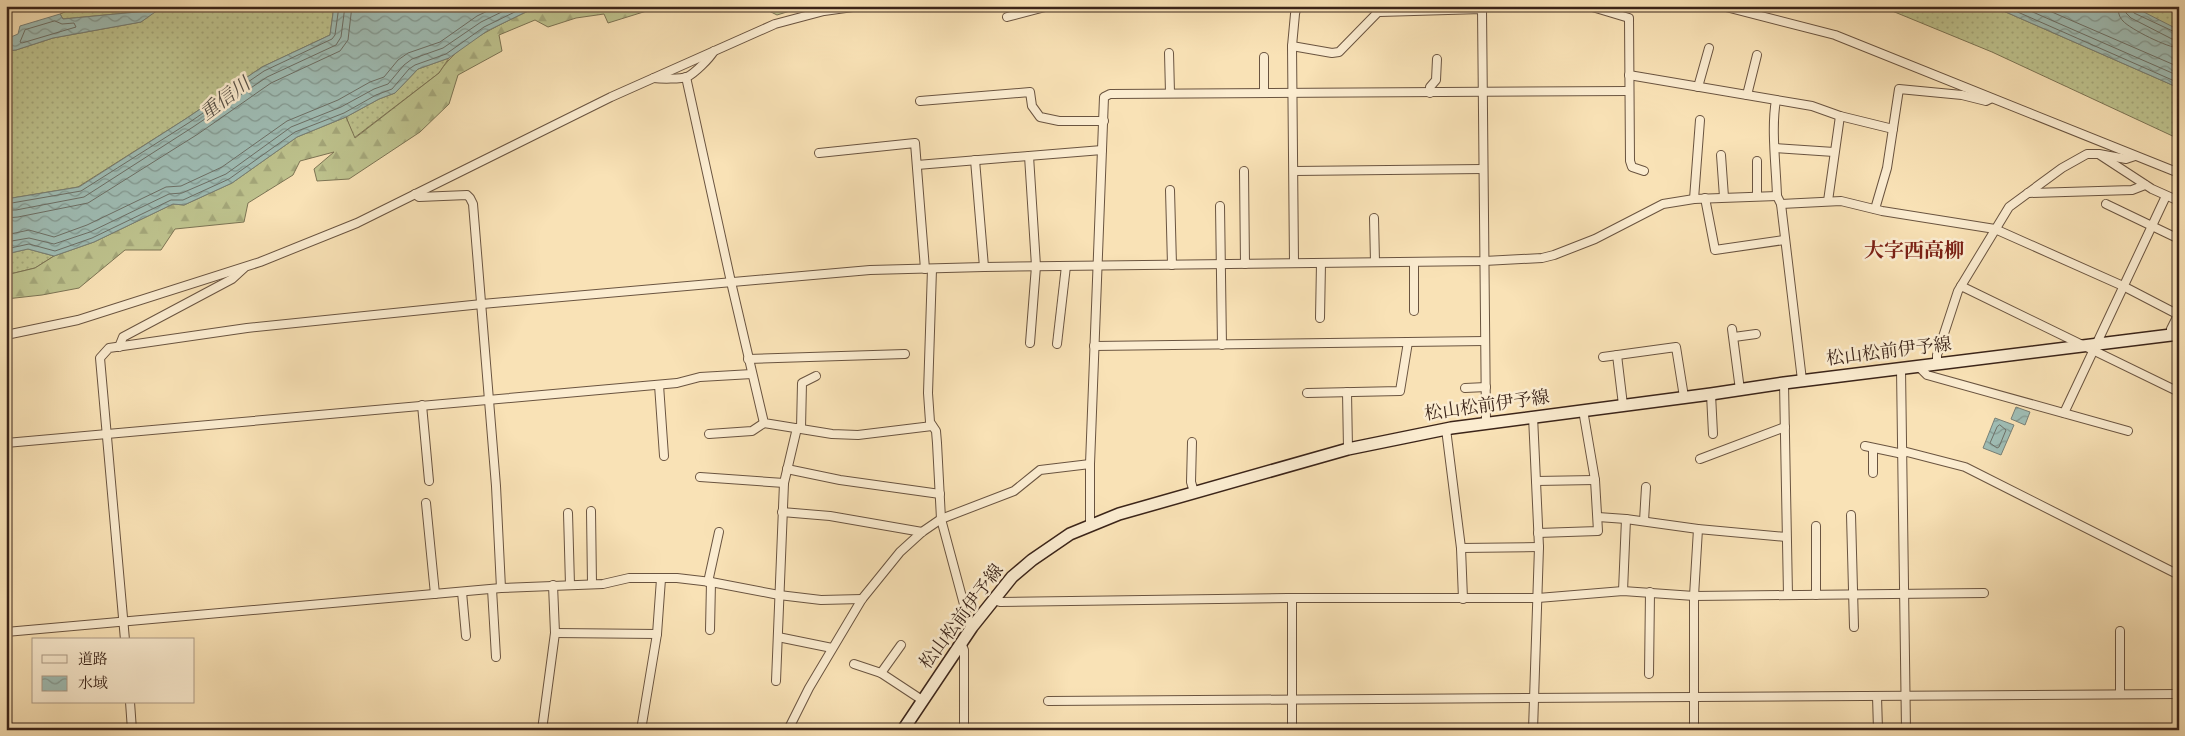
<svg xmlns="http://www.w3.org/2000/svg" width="2185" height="736" font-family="'Old Standard TT','Noto Serif JP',serif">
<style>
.grass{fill:url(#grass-dots);stroke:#7c7454}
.forest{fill:url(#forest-firs);stroke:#7c7454}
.water{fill:url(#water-waves);stroke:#778077}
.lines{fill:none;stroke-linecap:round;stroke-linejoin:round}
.shore{stroke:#6d7067;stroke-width:1}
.street-casing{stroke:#6a5440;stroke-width:10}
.secondary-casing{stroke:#3b2419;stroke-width:14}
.street{stroke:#fbecd0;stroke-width:8}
.secondary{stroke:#fbecd0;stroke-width:11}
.labels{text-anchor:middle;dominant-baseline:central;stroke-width:5;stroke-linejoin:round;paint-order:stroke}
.street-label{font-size:18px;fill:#3b2419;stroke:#fbecd0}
.water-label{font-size:19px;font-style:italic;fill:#595248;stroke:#fbecd0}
.quarter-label{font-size:20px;font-weight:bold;fill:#7a1f14;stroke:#fbecd0}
</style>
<defs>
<pattern id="grass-dots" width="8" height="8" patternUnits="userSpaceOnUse" patternTransform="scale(1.25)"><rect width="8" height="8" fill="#bec38e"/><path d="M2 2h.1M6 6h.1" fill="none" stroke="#a4a77a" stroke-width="1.8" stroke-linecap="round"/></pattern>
<pattern id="forest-firs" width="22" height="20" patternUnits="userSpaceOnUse" patternTransform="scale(1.25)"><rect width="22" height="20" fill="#bec38e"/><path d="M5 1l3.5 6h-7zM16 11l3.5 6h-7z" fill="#a4a77a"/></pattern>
<pattern id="water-waves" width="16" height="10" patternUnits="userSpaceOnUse" patternTransform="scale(1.25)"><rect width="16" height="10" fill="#9fbdb5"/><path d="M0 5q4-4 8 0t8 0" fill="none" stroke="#839992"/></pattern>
</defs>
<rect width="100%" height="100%" fill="#f9e2b6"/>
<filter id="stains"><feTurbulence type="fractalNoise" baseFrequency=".004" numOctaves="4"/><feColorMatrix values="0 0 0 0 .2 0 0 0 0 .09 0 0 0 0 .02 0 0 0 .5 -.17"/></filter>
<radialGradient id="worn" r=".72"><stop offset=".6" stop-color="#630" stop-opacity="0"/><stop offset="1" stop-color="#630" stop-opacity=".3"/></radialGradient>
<g class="grass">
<path d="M78,6h256l-4,29 -68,32 -75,51 -109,69 -72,12v-148l10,-1 37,-12 88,-16 16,-12 -94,9 -3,-5z"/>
<path d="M1880,6h112l187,82v51l-187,-87z"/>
<path d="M2130,6h49v27z"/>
<path d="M449,58l-10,15 -85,65 -8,-21 33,-18 16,-6 23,-24z"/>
<path d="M28,249l26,7 -19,12 -29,7v-21z"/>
</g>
<g class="forest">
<path d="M538,6h117l-2,3 -45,14 -4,-9 -28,4 -28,9 -13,-7 -36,15 3,16 -44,24 -9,29 -29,28 -71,47 -32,2 -3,-12 20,-17 -34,9 -7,14 -45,28 -4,19 -69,7 -14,21h-36l-46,38 -37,7 -36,4v-24l29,-7 19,-12 40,-14 79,-38 11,1 48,-22 65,-46 49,-20 9,21 84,-65c21,-34 65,-49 99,-67z"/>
<path d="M768,6h26l-4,5 -13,4 -8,-4z"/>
</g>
<g class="water">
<path d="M334,6h204l-51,25 -38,27 -31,11 -23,24 -16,6 -33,18 -49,20 -65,46 -48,22 -11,-1 -79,38 -40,14 -26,-7 -22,5v-55l73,-12 108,-69 75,-51 68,-32z"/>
<path d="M1992,6h140l47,24v58z"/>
<path d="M158,10l-17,12 -88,16 -37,12 -10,1v-19l5,5 7,-3 2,-8 40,-12 3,5z"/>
<path d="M2016,407l14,5 -5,13 -14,-6z"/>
<path d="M1995,418l19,7 -13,30 -18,-7z"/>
</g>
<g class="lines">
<g class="shore">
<path d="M2004,6l175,77"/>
<path d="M2019,6l160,70"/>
<path d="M2038,6l141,61"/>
<path d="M2118,6c0,6 1,11 5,15 7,8 45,27 56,27"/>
<path d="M2125,6l1,7 5,5 41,21 7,1"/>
<path d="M2131,6l3,7 45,21"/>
<path d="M55,21l7,3 12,-1 2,4 -54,16 -2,-1 5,-12z"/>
<path d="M6,204l75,-13 109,-69 74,-51 68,-32 3,-4 4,-29"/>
<path d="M6,210h10l68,-13 109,-70 74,-50 69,-32 5,-8 4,-31"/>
<path d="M6,218l12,-1 70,-14 110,-69 73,-51 69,-32 8,-11 4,-34"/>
<path d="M6,235l23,-5 25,7 33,-12 79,-38 15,-1 41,-19 65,-46 51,-21 32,-18 14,-5 14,-17 10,-7 32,-11 37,-26 21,-10"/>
<path d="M6,242l23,-4 25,6 36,-12 79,-38 13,-1 44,-19 65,-47 50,-20 33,-18 14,-5 16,-19 8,-6 31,-11 38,-26 33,-16"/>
<path d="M6,249l23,-5 26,7 37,-13 79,-38h12l46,-21 66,-47 49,-19 32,-18 16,-6 17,-20 6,-4 31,-11 38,-27 43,-21"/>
<path d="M2000,425l6,5 -7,17 -2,1 -7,-5 7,-16z"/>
</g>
<defs>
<g id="street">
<path d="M1589,6l40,12 1,143 2,6 12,4"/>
<path d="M1722,6l113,29 344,138"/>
<path d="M1380,12l102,-3 4,413"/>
<path d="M1007,17l42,-11"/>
<path d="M1292,46l40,7 7,-1 43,-44"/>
<path d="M1169,53l1,40"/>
<path d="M1264,57v36"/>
<path d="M1629,75l183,31 28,10 53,13"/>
<path d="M686,77l45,205 33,141 68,11 26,1 74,-9"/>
<path d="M654,78c7,1 27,1 33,-1 8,-4 22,-18 27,-26"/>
<path d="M1698,87l11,-39"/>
<path d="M1430,93v-6l6,-7 1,-21"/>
<path d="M1747,95l10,-40"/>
<path d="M1776,100c-5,29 0,65 1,96l4,8 21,176"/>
<path d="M920,101l110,-9 2,14 8,11 19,4h45"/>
<path d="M1776,148l58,4"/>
<path d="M819,153l96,-10 10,126"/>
<path d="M1721,155l3,42"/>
<path d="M2100,155l52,34 27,12"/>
<path d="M1029,156l7,110 -6,77"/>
<path d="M975,160l9,107"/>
<path d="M1757,161v35"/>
<path d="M917,165l185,-15"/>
<path d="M1244,171l1,93"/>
<path d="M1294,171l189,-2"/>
<path d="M1170,190l2,75"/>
<path d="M2028,193l104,-3 13,-5"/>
<path d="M415,194l4,3 48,-2 3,3 3,6 23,282 5,102"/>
<path d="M1705,198l10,52 69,-10"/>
<path d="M1694,199l6,-79"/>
<path d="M1828,201l12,-85"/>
<path d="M1781,204l60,-3 41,10 113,18 128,57 52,27"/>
<path d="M2106,204l73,35"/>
<path d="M1220,206l2,139"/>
<path d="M1875,209l12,-41 12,-79 63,6 24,6 4,-2"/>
<path d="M1374,218l1,44"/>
<path d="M1414,262v49"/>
<path d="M1294,263l-2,-217 3,-32 1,-5 6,-3"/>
<path d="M932,269l-4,124 2,29 6,9 1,12 4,76 28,104 3,4"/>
<path d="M1961,286l218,106"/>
<path d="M1320,318l1,-55"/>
<path d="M1732,329l8,61"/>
<path d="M6,335l72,-15 182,-58 97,-39 254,-126 164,-73 49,-13 36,-5"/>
<path d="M2171,335v-6l7,-14 -3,-2 4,-8"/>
<path d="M1734,337l22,-3"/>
<path d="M1057,344l9,-78"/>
<path d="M1094,346l391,-5"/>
<path d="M119,347l4,-10 109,-58 12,-11"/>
<path d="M1617,355l6,50"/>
<path d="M1603,357l73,-10 8,50"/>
<path d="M748,359l157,-5"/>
<path d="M1937,364v-9l21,-64 51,-84 53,-39 25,-14h12l27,5 9,-3"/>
<path d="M1919,367l8,8 201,56"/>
<path d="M1901,369l5,361"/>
<path d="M1784,383l4,212"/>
<path d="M659,385l5,71"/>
<path d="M1465,388l21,-1"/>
<path d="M1347,392l1,57"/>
<path d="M1307,393l93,-2 8,-49"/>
<path d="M1711,394l2,40"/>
<path d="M422,405l7,76"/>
<path d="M2064,413l102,-217"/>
<path d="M1533,416l6,131 -6,183"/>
<path d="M801,428l1,-45 14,-7"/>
<path d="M1446,429l15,119 2,51"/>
<path d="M709,434l43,-3 12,-8"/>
<path d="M1192,442l-1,40 3,10"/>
<path d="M6,443l671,-60 23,-6 52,-3"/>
<path d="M1865,446l38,8"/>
<path d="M1873,448v25"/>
<path d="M1903,451l62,16 214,108"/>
<path d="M1700,459l85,-32"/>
<path d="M787,469l53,11 100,14"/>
<path d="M700,477l84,6"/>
<path d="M1536,481l59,-1"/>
<path d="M426,503l9,91"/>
<path d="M591,511l1,73"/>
<path d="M782,512l48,4 92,16"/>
<path d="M568,513l2,72"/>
<path d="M1851,515l3,112"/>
<path d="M1598,517l28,2 72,10 88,8"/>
<path d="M1644,521l2,-34"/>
<path d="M1090,524v-60l14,-367 6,-3 519,-3"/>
<path d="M1816,526v69"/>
<path d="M1538,533l60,-2 -3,-51 -12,-70"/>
<path d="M1461,548l78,-1"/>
<path d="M708,582l11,-50"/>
<path d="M492,589l4,68"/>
<path d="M1623,591l3,-72"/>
<path d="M462,592l4,44"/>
<path d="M993,600l7,2 288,-4h250l85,-7 71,5 290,-3"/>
<path d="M710,630l1,-48"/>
<path d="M6,632l495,-44 102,-4 26,-6h48l34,4 68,13 42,5 41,-1"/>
<path d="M555,633l102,1"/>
<path d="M778,637l54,11"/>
<path d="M125,640l-25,-282 9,-10 138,-20 235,-24 388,-34 114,-3 500,-6 58,-3 12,-3 41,-16 68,-35 31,-5 83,-3"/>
<path d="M961,643l3,7v80"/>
<path d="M854,664l27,9 41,27"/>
<path d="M881,673l20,-28"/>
<path d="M1649,674l1,-82"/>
<path d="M776,681l8,-198 13,-55"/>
<path d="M2120,694v-63"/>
<path d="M1877,696l1,34"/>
<path d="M1048,701l1131,-7"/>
<path d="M130,702l2,28"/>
<path d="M542,730l13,-97 -2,-48"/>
<path d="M641,730l16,-96 4,-55"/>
<path d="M788,730l21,-42 53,-89 38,-47 22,-20 19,-13 73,-28 26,-21 50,-6"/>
<path d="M1292,730v-131"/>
<path d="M1694,730v-134l4,-67"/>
</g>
<path id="secondary" d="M903,730l69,-103 40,-50 20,-17 38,-26 49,-20 229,-65 103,-21 260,-34 73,-11 395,-49"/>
</defs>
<use href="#street" class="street-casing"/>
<use href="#secondary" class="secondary-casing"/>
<use href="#street" class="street"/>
<use href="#secondary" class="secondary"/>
</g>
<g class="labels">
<g class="street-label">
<text transform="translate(1889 352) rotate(-7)">松山松前伊予線</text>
<text transform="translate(1487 406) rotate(-8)">松山松前伊予線</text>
<text transform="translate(962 617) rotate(-53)">松山松前伊予線</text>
</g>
<g class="water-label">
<text transform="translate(226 100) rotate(-37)">重信川</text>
</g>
<g class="quarter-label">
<text x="1914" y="252">大字西高柳</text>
</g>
</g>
<rect width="2185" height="736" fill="none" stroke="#f9e2b6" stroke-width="25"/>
<rect x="8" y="8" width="2170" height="721" fill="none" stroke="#3b2419" stroke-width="2.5"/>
<rect x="12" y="12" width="2160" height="711" fill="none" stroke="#3b2419"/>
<rect x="32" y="638" width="162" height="65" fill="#fbecd0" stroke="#ae9c87"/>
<rect x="42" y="655" width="25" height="8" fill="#fbecd0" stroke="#ae9c87"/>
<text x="78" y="664" font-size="15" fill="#3b2419">道路</text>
<rect x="42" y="676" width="25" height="15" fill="url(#water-waves)" stroke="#ae9c87"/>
<text x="78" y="688" font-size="15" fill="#3b2419">水域</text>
<rect width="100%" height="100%" filter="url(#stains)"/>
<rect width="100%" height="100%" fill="url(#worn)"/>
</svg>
